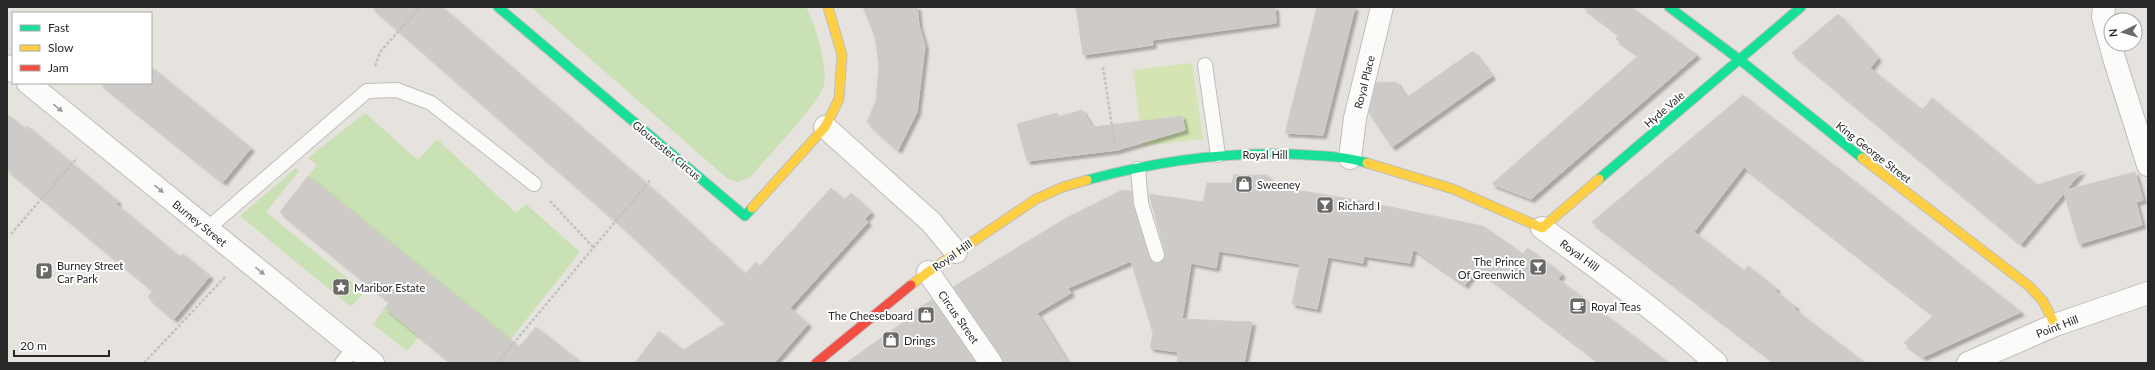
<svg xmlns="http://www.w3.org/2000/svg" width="2155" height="370" font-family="Lato,sans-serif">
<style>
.green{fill:#c9e1b5}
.pitch{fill:#d4e5b3}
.building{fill:#cdcac7;stroke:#d1cec9;filter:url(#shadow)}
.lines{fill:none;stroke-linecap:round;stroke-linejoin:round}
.lane-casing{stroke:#bfbebf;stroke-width:16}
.street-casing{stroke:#bfbebf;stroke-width:24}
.fast-casing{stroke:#bfbebf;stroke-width:11}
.slow-casing{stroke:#bfbebf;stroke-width:11}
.jam-casing{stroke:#bfbebf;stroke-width:11}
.path{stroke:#c3c2c2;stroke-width:2.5;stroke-dasharray:3 2;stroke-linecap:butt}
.lane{stroke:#fbfbfa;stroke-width:14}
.street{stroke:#fbfbfa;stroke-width:22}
.fast{stroke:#16e098;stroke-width:9}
.slow{stroke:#ffcf43;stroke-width:9}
.jam{stroke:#f24e42;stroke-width:9}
.oneway{fill:#9c9c9c}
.labels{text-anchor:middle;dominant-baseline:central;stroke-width:4;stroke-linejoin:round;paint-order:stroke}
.street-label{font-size:11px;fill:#282828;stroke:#fff}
.poi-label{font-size:11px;fill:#282828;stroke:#fff;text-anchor:start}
</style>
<defs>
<filter id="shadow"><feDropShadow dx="3.5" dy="3.5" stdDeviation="1" flood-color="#0004"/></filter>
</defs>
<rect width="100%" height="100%" fill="#e6e2dd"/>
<g class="green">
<path d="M531,7h275c9,17 22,59 18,78 -3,16 -61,77 -75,93l-11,4 -10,-3z"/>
<path d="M365,113l53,47 19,-21 79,74 10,-9 54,48 -88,111v-38l-184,-149 9,-11 -9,-7z"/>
<path d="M296,168l3,3 -33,41 98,80 -13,15 -111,-91z"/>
<path d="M385,308l34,28 -12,15 -34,-27z"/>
</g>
<path class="pitch" d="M1192,63l11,76 -60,7 -10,-76z"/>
<g class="building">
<path d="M372,7h70l212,183 91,84 11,-12 4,4 71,-78 13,12 7,-7 20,19 -6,7 3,3 -78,86 18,16 -34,39h-139l24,-32 24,19 43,-27 -104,-97z"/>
<path d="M863,7h54l2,19 6,20 -8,66 -19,38 -31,-28 9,-21 3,-35 -4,-29z"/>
<path d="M1076,7h199l1,16 -124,17 1,5 -70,10z"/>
<path d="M1317,7h38l-32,128 -38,-2z"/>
<path d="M1583,7h48l66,48 -166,144 -39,-15 147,-129 -23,-16 3,-5z"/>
<path d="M1838,14l40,44 -8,10 52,42 10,-12 105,87 45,-14 -16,19 69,-18 8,28 -7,2 6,23 -63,19 -15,-51 -43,51 -229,-191z"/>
<path d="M1473,51l19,25 -100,71 -23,-34 7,-30 20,-1 10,16z"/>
<path d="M151,67l100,81 -28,34 -123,-99h51z"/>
<path d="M1743,95l115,89 163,128 -98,45 -19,-14 30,-28 -190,-148 -50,65 50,39 4,-5 29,23 -2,2 21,16 -2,2 71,54h-89l-184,-141z"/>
<path d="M1082,110l10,17 90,-11 3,14 -68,20 -90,11 -10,-37 40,-11 1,4z"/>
<path d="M7,114l18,15 2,-3 91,75 -2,3 64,53 3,-3 27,22 -36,43 -26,-22 5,-7 -146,-121z"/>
<path d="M1234,175h33l10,12 74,12 132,27 40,28 5,-6 34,26 -4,5 111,84h-68l-124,-95 -12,17 -52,-36 -3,14 -46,-7 -1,7 -35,-6 -11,52 -25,-5 8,-40 -81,-13 -3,17 -25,-5 -9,56 70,3 -8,41h-67l1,-11 -28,-4 3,-15 -22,-72 -63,27 3,5 -34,20 31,50h-65l-2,-7 -48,-69 113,-69 56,-28 9,1 2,14 16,53 6,5h5l5,-6v-4l-16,-59 54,8 4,-19h25z"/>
<path d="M308,176l211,171 17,-20 46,36h-130l-67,-55 5,-6 -110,-90z"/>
<path d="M932,300l44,63h-130l66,-47 -2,-3z"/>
</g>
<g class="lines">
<defs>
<g id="lane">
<path d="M1205,65l13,90"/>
<path d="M1138,169l3,34 16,52"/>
<path d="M207,229l160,-138 30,-1 34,13 103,81"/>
<path d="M342,363l12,-15"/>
</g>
<g id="street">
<path d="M2104,7l-1,10 11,41 34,107"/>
<path d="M7,66l6,5"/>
<path d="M28,83l345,280"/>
<path d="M825,127l106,95 25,30"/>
<path d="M1350,158l5,-40 27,-111"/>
<path d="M1542,228c60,43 119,86 174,135"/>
<path d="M928,272l63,91"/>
<path d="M1968,363l87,-38 93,-32"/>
</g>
<g id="fast">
<path d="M498,7l247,209 7,-8"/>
<path d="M1669,7l71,53 122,98"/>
<path d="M1599,179l202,-172"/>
<path d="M1087,180c71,-19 145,-30 220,-25 20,1 40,2 60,8"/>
</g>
<g id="slow">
<path d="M1862,158l167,128 14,15 12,24"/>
<path d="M1367,163l86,26 89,39 57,-49"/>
<path d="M752,208l73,-81 14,-28 3,-44 -14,-48"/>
<path d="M911,285l17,-13 108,-73 27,-12 24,-7"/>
</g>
<path id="jam" d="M816,363l95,-78"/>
</defs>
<use href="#lane" class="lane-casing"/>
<use href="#street" class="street-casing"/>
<use href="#fast" class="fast-casing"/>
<use href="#slow" class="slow-casing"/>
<use href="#jam" class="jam-casing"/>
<g class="path">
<path d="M375,66l5,-14 40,-45"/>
<path d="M1103,67l12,79"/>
<path d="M550,201l44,47"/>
<path d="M11,234l66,-76"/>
<path d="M144,363l81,-86"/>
<path d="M497,363l154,-184"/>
</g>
<use href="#lane" class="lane"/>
<use href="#street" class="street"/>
<use href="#fast" class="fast"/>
<use href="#slow" class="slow"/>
<use href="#jam" class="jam"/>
</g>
<defs><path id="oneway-solid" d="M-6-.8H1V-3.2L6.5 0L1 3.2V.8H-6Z"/></defs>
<g class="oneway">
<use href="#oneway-solid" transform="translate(58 108) rotate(39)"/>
<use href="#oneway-solid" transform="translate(159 189) rotate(39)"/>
<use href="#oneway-solid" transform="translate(260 271) rotate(39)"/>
</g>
<defs>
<symbol id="shop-square" viewBox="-11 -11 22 22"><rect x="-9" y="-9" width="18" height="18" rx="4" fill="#6a6967" stroke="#fff"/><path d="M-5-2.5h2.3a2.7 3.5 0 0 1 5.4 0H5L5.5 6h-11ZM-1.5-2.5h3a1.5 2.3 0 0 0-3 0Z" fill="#fff"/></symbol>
<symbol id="bar-square" viewBox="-11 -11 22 22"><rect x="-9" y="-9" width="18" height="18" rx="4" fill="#6a6967" stroke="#fff"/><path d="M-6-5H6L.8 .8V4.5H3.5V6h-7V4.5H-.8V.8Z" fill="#fff"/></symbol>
<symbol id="parking-square" viewBox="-11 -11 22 22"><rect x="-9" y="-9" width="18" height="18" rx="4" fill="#6a6967" stroke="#fff"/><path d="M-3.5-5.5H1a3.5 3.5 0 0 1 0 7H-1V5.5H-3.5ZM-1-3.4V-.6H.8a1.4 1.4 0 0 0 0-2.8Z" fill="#fff"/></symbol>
<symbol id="sight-square" viewBox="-11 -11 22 22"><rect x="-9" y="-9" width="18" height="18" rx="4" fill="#6a6967" stroke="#fff"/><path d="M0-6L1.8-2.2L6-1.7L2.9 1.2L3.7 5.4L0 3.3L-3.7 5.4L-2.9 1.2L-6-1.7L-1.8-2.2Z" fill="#fff"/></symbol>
<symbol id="cafe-square" viewBox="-11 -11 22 22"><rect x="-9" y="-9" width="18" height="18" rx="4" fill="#6a6967" stroke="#fff"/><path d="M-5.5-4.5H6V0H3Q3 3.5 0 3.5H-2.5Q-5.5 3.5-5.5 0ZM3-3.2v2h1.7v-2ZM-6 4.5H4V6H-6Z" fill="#fff"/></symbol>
</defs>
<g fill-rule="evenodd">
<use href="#shop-square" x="1234" y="174" width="20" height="20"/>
<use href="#bar-square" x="1315" y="195" width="20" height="20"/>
<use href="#bar-square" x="1528" y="257" width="20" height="20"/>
<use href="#parking-square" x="34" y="261" width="20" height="20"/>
<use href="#sight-square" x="331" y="277" width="20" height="20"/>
<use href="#cafe-square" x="1568" y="296" width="20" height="20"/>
<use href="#shop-square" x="916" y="305" width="20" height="20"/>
<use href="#shop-square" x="881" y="330" width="20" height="20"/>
</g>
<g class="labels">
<g class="street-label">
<text transform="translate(1364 82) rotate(-76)">Royal Place</text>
<text transform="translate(1664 109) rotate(-41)">Hyde Vale</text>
<text transform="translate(667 150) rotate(40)">Gloucester Circus</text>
<text transform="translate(1874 152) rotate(38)">King George Street</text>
<text x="1265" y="154">Royal Hill</text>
<text transform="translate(200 223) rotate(39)">Burney Street</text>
<text transform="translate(952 255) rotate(-35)">Royal Hill</text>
<text transform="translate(1580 255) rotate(36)">Royal Hill</text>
<text transform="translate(959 317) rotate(55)">Circus Street</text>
<text transform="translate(2057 326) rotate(-21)">Point Hill</text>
</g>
<g class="poi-label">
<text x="1257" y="184">Sweeney</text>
<text x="1338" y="205">Richard I</text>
<text x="1525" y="261" text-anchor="end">The Prince<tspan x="1525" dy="13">Of Greenwich</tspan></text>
<text x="57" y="265">Burney Street<tspan x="57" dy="13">Car Park</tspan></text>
<text x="354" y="287">Maribor Estate</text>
<text x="1591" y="306">Royal Teas</text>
<text x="913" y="315" text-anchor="end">The Cheeseboard</text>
<text x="904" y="340">Drings</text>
</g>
</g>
<rect width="2155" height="370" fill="none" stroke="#282828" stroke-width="16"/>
<rect x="12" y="12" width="140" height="72" fill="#ffffff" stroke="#a9a9a9"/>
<rect x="20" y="25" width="20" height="6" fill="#16e098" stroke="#a9a9a9"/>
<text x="48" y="32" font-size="12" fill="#282828">Fast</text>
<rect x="20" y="45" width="20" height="6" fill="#ffcf43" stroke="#a9a9a9"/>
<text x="48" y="52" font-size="12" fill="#282828">Slow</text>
<rect x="20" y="65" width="20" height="6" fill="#f24e42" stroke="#a9a9a9"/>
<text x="48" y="72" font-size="12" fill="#282828">Jam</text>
<g transform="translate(2123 32) rotate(265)"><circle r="19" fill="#ffffff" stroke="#a9a9a9"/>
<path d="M0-3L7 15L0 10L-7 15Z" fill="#6a6967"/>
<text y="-6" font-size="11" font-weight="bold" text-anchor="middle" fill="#282828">N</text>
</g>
<path d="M14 350v6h95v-6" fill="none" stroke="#282828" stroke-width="2"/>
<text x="20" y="350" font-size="12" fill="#282828" stroke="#ffffff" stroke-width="3" paint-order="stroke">20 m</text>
</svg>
